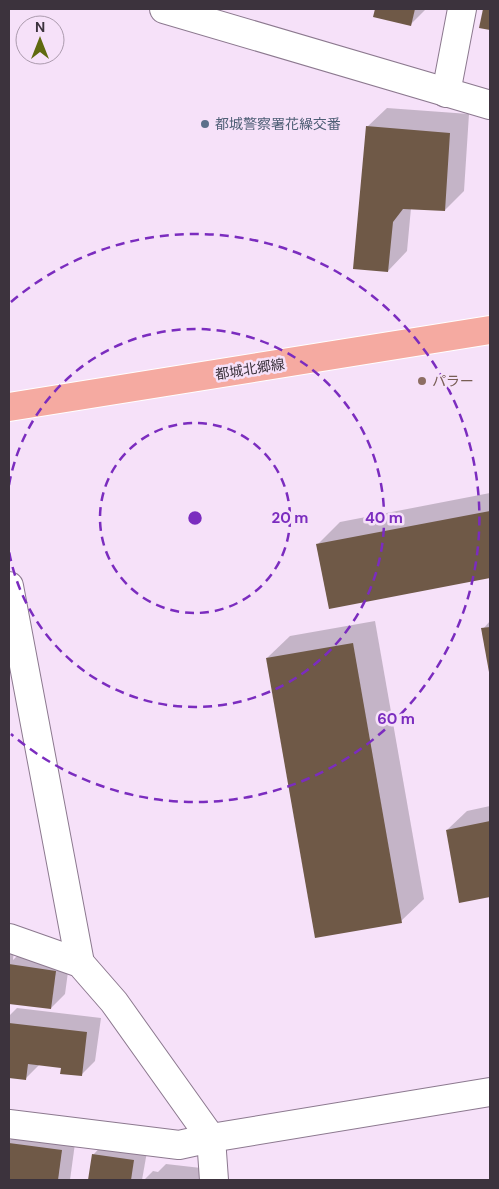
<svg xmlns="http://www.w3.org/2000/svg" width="499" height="1189" font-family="'DM Sans','Noto Sans JP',sans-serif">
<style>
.shadow{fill:#0003}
.building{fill:#6f5947}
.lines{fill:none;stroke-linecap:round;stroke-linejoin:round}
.minor-casing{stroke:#8c798f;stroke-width:30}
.major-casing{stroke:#fff;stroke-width:30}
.minor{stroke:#fff;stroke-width:28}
.major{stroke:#f5aaa1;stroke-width:28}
.ring{fill:none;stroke:#7b2cbf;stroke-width:2.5;stroke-dasharray:9 6}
.service-dot{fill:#5c6f8a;stroke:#f6e1f9;stroke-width:2}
.education-dot{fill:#8d6e63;stroke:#f6e1f9;stroke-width:2}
.labels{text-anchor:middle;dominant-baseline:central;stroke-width:5;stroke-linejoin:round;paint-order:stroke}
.service-label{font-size:14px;fill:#4e5e75;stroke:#f6e1f9;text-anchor:start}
.street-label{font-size:14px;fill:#3c333d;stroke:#f6e1f9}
.education-label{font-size:14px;fill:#785e54;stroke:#f6e1f9;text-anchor:start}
.centre{fill:#7b2cbf;stroke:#f6e1f9;stroke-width:2.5}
.ring-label{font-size:15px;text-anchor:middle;font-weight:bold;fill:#7b2cbf;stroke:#f6e1f9;stroke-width:5;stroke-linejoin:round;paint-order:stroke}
</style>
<rect width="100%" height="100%" fill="#f6e1f9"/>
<g class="shadow">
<path d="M376,9h50l-16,16 -36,-9z"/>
<path d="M387,108l82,6 -5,77 -19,19 -34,-2 -4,43 -19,20 -21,-144z"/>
<path d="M490,493v83l-160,32 -13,-63 23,-23z"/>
<path d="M375,621l49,278 -23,22 -134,-263 23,-22z"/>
<path d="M490,621v49l-7,-41z"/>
<path d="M490,806v90l-30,5 -13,-71 20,-19z"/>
<path d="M9,939l6,1 -2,20 10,-10 47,7 -5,37 -14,14 -42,-6z"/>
<path d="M17,1008l84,10 -6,43 -14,14 -18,-8 -23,-3 -15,15 -16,-2v-61z"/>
<path d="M21,1129l55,7 -6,44h-61v-39z"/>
<path d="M107,1140l41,6 -6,34h-53l4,-25z"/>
<path d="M166,1164l35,4 -1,11 11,1h-67l9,-9 5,1z"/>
</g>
<g class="building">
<path d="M375,9h40l-4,17 -38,-9z"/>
<path d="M483,9h7v21l-11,-2z"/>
<path d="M366,126l84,7 -5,78 -42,-2 -10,13 -5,50 -35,-3z"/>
<path d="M490,511v67l-161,31 -13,-65z"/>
<path d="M490,627v45h-1l-8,-44z"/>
<path d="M353,643l49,280 -87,15 -49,-280z"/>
<path d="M490,821v76l-31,6 -13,-73z"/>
<path d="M9,964l47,7 -5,38 -42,-5z"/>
<path d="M9,1023l78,9 -5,44 -22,-2 1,-6 -33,-4 -2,16 -17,-2z"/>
<path d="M9,1143l53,7 -4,30h-49z"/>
<path d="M92,1154l42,6 -3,20h-43z"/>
</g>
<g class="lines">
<defs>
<g id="minor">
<path d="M164,9l326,96"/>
<path d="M446,93l16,-84"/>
<path d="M9,586l71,377"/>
<path d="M9,938l71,25 34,39 97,136 3,42"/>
<path d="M9,1124l170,21 32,-7 279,-46"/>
</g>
<path id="major" d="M9,407l481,-77"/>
</defs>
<use href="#minor" class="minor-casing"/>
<use href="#major" class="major-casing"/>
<use href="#minor" class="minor"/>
<use href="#major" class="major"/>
</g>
<g class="ring">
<circle cx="195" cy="518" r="95"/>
<path d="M9 485A189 189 0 1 1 9 551"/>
<path d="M11 302A284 284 0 1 1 11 734"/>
</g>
<circle class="service-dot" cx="205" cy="124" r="5"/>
<circle class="education-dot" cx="422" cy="381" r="5"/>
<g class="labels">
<g class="service-label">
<text x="215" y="124">都城警察署花繰交番</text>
</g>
<g class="street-label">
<text transform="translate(250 369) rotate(-9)">都城北郷線</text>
</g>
<g class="education-label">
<text x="432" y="381">パラー</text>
</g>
</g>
<circle cx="195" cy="518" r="8" class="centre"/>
<g class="ring-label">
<text x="290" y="523">20 m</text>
<text x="384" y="523">40 m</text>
<text x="396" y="724">60 m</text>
</g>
<rect width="499" height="1189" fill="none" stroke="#3c333d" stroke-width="20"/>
<g transform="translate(40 40)"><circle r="24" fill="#f6e1f9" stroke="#ac9bae"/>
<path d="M0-4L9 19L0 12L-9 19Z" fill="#606a10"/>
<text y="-8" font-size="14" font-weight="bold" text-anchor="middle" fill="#3c333d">N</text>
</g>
</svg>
